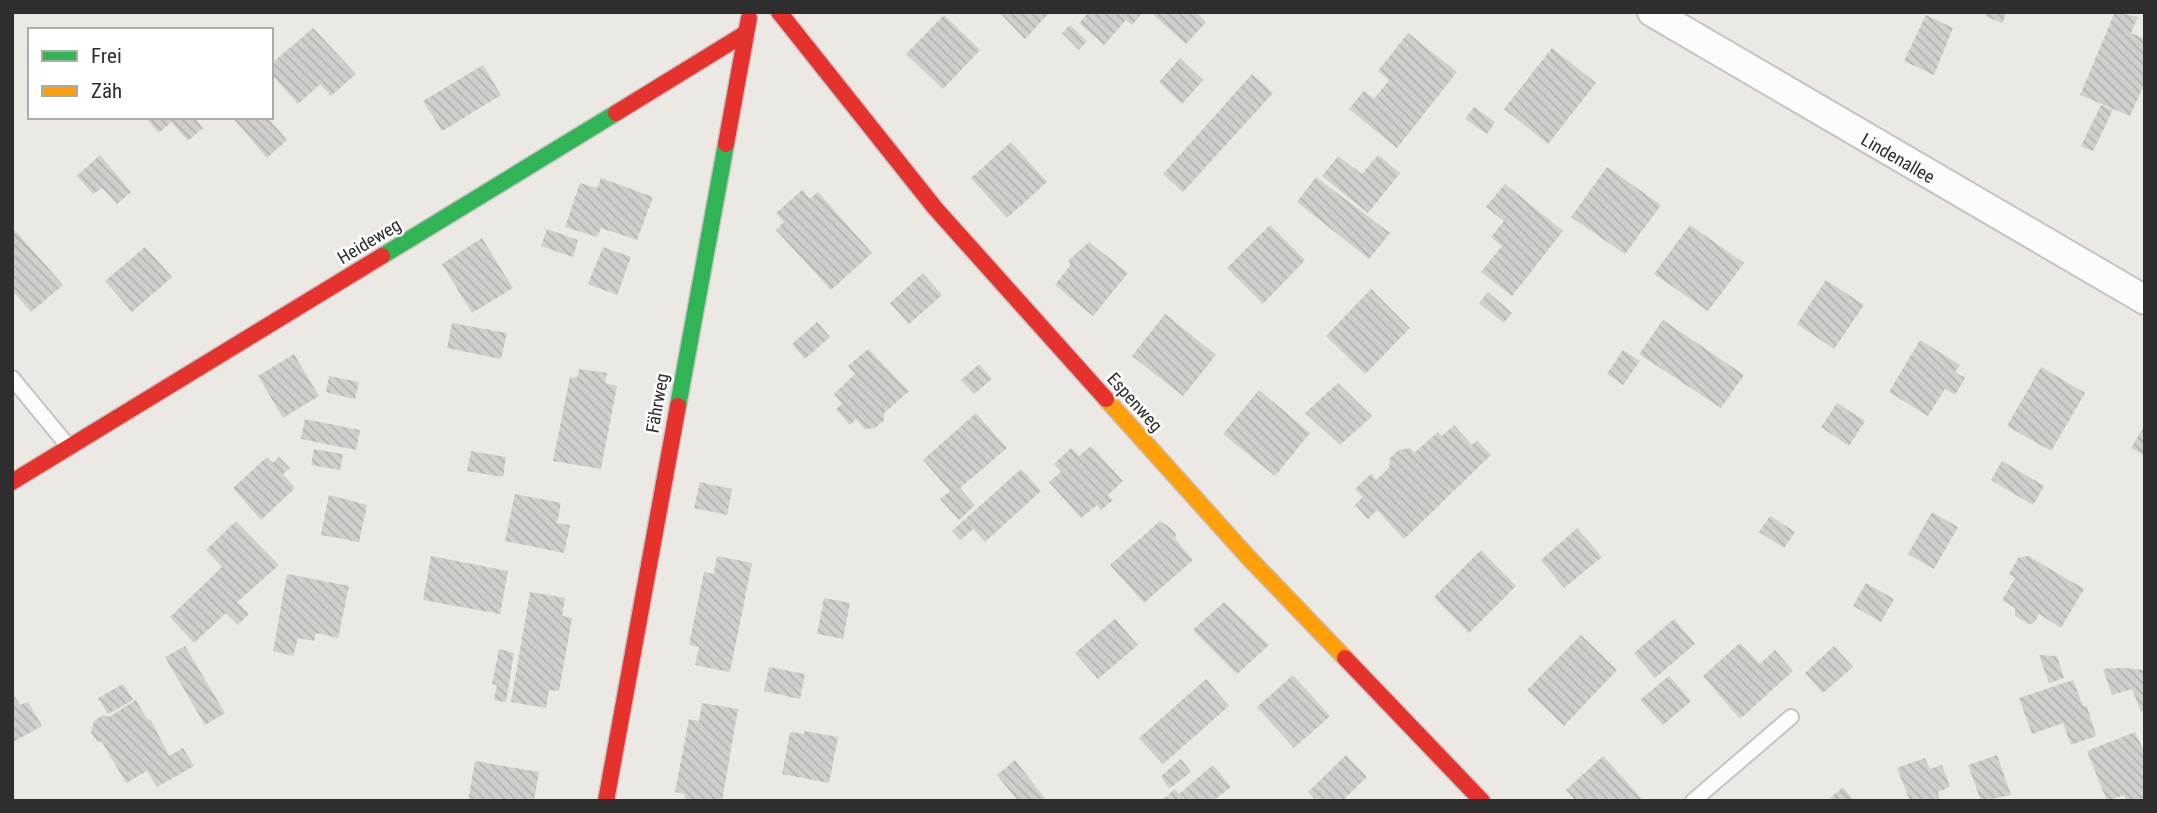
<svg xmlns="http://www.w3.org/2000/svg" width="2157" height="813" font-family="'Roboto Condensed',sans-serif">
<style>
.building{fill:url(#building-back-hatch)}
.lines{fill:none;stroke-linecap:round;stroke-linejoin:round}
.lane-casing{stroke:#c5c4c5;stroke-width:18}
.street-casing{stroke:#c5c4c5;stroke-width:32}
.fast-casing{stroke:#c5c4c5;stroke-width:19}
.slow-casing{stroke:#c5c4c5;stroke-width:19}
.jam-casing{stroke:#c5c4c5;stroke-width:19}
.lane{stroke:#fcfcfb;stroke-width:14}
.street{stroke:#fcfcfb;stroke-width:28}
.fast{stroke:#30b455;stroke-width:16}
.slow{stroke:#ff9f0a;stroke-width:16}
.jam{stroke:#e5322d;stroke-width:16}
.labels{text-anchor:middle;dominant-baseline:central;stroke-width:5;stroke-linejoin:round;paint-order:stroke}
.street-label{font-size:18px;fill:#2e2e2e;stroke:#fff}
</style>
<defs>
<pattern id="building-back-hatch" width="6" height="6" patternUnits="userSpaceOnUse" patternTransform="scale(1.75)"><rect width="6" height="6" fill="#d1cecb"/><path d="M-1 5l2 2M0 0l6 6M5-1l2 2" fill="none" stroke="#b4b1af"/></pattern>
</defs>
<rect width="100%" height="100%" fill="#ece8e4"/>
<g class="building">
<path d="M999,12h51l-25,27z"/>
<path d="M1089,12h54l-11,13 -6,-5 -22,25 -25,-22z"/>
<path d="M1150,12h46l10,10 -20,22z"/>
<path d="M1986,12h21l-5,11 -17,-7z"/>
<path d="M2115,12l23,5 -7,16 14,6v43l-15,34 -50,-21z"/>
<path d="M944,15l36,35 -37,39 -37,-35z"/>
<path d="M1926,15l27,13 -19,47 -30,-14z"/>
<path d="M1070,25l17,16 -8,9 -17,-17z"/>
<path d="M313,28l43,46 -25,22 -11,-12 -22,20 -27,-30v-10z"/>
<path d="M1408,33l49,39 -60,76 -48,-39 15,-18 10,8 15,-19 -11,-9z"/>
<path d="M1552,48l44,35 -48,61 -44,-35z"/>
<path d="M1180,58l23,22 -21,24 -23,-22z"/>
<path d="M483,65l18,30 -59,36 -19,-30z"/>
<path d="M1252,74l21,19 -90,99 -20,-18z"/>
<path d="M2101,105l12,5 -20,41 -12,-5z"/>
<path d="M1474,107l21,15 -8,12 -22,-15z"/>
<path d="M145,117h49l9,11 -15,13 -17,-19 -12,11z"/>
<path d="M232,117h35l20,23 -20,18z"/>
<path d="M1011,142l36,40 -40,36 -36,-40z"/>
<path d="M100,155l31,37 -14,12 -15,-16 -9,6 -16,-18z"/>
<path d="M1378,155l22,18 -32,40 -46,-37 16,-20 24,18z"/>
<path d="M1607,167l54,38 -36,49 -54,-37z"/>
<path d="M1316,177l74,56 -21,26 -72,-57z"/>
<path d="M601,178l52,19 -16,43 -36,-12 -4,9 -32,-10 15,-44 17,5z"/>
<path d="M1505,184l58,47 -51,65 -31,-24 21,-26 -11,-9 13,-16 -18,-14z"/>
<path d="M802,190l8,9 8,-7 54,61 -41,37 -55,-60 8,-8 -8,-9z"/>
<path d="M1270,225l35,35 -42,44 -36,-36z"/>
<path d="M1690,225l54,38 -36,48 -54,-37z"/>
<path d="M12,227l51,58 -32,27 -19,-22z"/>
<path d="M547,229l31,11 -5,17 -32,-11z"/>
<path d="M482,238l31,50 -41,25 -30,-49z"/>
<path d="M1089,242l39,31 -35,43 -38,-31 15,-19 -1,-6z"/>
<path d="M145,247l27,30 -40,35 -27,-31z"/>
<path d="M603,247l28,10 -14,38 -29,-11z"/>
<path d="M923,273l19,22 -33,29 -19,-21z"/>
<path d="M1826,280l38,25 -30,44 -37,-25z"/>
<path d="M1371,289l39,39 -45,46 -39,-38z"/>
<path d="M1488,292l24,21 -8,10 -25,-20z"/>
<path d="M1165,314l51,41 -33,41 -51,-40z"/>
<path d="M1663,320l81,55 -23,33 -82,-54z"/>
<path d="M817,322l13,15 -25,22 -13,-15z"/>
<path d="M452,323l55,10 -6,26 -54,-11z"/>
<path d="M1920,340l40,25 -5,7 10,6 -10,17 -10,-6 -17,27 -39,-24z"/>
<path d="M868,349l41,42 -25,22v7l-9,8 -10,1 -9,-10 -6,6 -14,-16 6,-5 -8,-10 21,-20 -7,-8z"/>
<path d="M1623,350l17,11 -17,24 -16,-11z"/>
<path d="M294,354l25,42 -36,22 -25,-42z"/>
<path d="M979,364l13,15 -18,15 -13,-14z"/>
<path d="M2041,367l44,26 -34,58 -44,-25z"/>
<path d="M579,369l28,4 -2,10 12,3 -16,83 -48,-8 17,-84 7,1z"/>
<path d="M329,376l30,6 -4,17 -29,-7z"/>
<path d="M1338,383l34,33 -32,29 -35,-32z"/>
<path d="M1259,390l51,43 -35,43 -52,-42z"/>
<path d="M1837,403l28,18 -16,25 -28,-19z"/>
<path d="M976,413l31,35 -47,40 15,17 -16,15 -19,-21 10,-8 -27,-31z"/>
<path d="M305,419l55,11 -4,20 -55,-11z"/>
<path d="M1454,425l18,20 5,-5 14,15 -87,84 -27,-29 -9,9 -13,-14 8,-8 -8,-8 16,-15 5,6 13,-12 1,-10 9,-8 11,-2 4,5 24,-21 4,4z"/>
<path d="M2145,425v31l-14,-8z"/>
<path d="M1091,446l32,35 -15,14 5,5 -12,10 -4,-5 -16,13 -32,-36 12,-10 -7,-8 17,-16 8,8z"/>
<path d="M314,449l29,5 -3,16 -29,-5z"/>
<path d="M471,451l35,6 -3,20 -36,-6z"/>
<path d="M267,457l6,6 6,-6 11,11 -7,6 12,14 -34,32 -28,-32z"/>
<path d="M2002,461l42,25 -11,19 -42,-25z"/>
<path d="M1021,469l20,22 -56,51 -12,-13 -12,11 -9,-9z"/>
<path d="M700,482l32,7 -5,26 -33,-7z"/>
<path d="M515,494l46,9 -4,20 13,2 -6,28 -59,-12z"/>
<path d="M329,495l38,10 -8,37 -38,-7z"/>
<path d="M1932,512l26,15 -24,42 -26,-15z"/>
<path d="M1770,516l25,16 -11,16 -25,-16z"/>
<path d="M236,521l43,44 -42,37 12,12 -11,11 -12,-12 -32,30 -24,-26 52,-50 -16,-17z"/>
<path d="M1160,521l8,5 8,8 -1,5 18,21 -49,43 -34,-38z"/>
<path d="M1577,528l25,29 -38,31 -23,-28z"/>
<path d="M1481,550l35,36 -47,47 -35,-36z"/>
<path d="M431,556l77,15 -8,43 -77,-14z"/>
<path d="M717,556l35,7 -22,109 -35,-7 4,-18 -10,-2 15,-73 10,2z"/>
<path d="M2028,556l56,33 -23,39 -22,-14 -5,9 -5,1 -14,-8v-8l-13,-8 13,-22 -6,-4 9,-16z"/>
<path d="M287,574l62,12 -11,52 -22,-5 -2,8 -16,-3 -5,18 -20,-5z"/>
<path d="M1866,583l28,16 -13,23 -28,-16z"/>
<path d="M530,592l35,6 -3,18 10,2 -13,73 -10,-1 -3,18 -35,-6z"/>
<path d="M824,598l26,5 -7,36 -26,-5z"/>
<path d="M1224,602l45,43 -32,29 -44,-44z"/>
<path d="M1115,619l23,26 -40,34 -23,-26z"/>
<path d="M1674,619l21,25 -40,34 -21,-25z"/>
<path d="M1581,635l36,35 -53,56 -37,-36z"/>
<path d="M1740,643l20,21 15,-14 18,21 -53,48 -37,-43z"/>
<path d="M185,646l40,67 -20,12 -40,-68z"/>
<path d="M1834,646l19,21 -30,26 -18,-20z"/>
<path d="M499,649l15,4 -8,49 -12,-2 3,-15 -5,-1z"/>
<path d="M2039,655l18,1 7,22 -15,5z"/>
<path d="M769,667l36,7 -5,25 -36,-8z"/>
<path d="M2124,668l21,2v41l-4,1 -9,-23 -20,6 -9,-26z"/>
<path d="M1293,675l37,41 -36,32 -37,-41z"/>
<path d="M1669,676l22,25 -28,24 -23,-25z"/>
<path d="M1206,679l23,27 -66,58 -24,-26z"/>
<path d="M2073,680l10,26h4l9,30 -25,9 -8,-22 -31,11 -13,-36z"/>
<path d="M123,684l10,16 -25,14 -10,-16z"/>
<path d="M12,692l8,13 8,-3 14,24 -27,15 -3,-5z"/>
<path d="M136,700l11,19 4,1 18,36 14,-8 11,18 -37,21 -10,-16 -21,12 -24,-41 -5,-1 -6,-9 3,-11 9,-6 6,2z"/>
<path d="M702,703l36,6 -16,92h-38l1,-7 -10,-2 14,-73 10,2z"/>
<path d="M804,731l34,6 -9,46 -47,-9 8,-42 14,2z"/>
<path d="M2135,732l10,21v45l-19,3 -2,-6 -17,6 -20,-50z"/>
<path d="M1346,755l21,22 -25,24h-26l-8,-9z"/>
<path d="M1997,755l14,40 -30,6 -13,-36z"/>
<path d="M1603,756l41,45h-68l-10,-11z"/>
<path d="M1925,758l5,11 12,-4 8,22 -12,5 2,9h-30l-13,-33z"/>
<path d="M1181,759l10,13 -22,17 -8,-13z"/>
<path d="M1015,760l32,41h-29l-21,-26z"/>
<path d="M475,761l64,11 -5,29h-66z"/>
<path d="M1213,765l18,22 -18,14h-52l14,-12 4,5z"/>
<path d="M1843,787l11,14h-27z"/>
</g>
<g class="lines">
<defs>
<g id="lane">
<path d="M12,378l57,69"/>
<path d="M1693,801l98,-84"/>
</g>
<path id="street" d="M1652,12l493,288"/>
<g id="fast">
<path d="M382,256l234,-143"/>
<path d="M678,406l48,-262"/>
</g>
<path id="slow" d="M1106,399l142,158 97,101"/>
<g id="jam">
<path d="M779,12l156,196 171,191"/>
<path d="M616,113l130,-80"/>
<path d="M726,144l23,-126"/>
<path d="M12,482l370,-226"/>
<path d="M1345,658l137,143"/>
<path d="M606,801l72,-395"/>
</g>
</defs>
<use href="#lane" class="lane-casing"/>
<use href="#street" class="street-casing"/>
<use href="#fast" class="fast-casing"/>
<use href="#slow" class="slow-casing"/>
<use href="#jam" class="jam-casing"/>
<use href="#lane" class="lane"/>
<use href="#street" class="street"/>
<use href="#fast" class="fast"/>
<use href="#slow" class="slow"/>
<use href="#jam" class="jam"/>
</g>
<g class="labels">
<g class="street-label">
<text transform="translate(1898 158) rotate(30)">Lindenallee</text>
<text transform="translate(369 241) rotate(-31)">Heideweg</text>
<text transform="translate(1135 402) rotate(48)">Espenweg</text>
<text transform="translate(657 403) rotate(-80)">Fährweg</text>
</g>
</g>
<rect width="2157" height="813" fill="none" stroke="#2e2e2e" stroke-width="28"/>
<rect x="28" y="28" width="245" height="91" fill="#ffffff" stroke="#ababab" stroke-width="2"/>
<rect x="42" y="51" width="35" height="10" fill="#30b455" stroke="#ababab" stroke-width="2"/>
<text x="91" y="63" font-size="21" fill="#2e2e2e">Frei</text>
<rect x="42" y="86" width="35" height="10" fill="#ff9f0a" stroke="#ababab" stroke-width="2"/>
<text x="91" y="98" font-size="21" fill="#2e2e2e">Zäh</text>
</svg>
